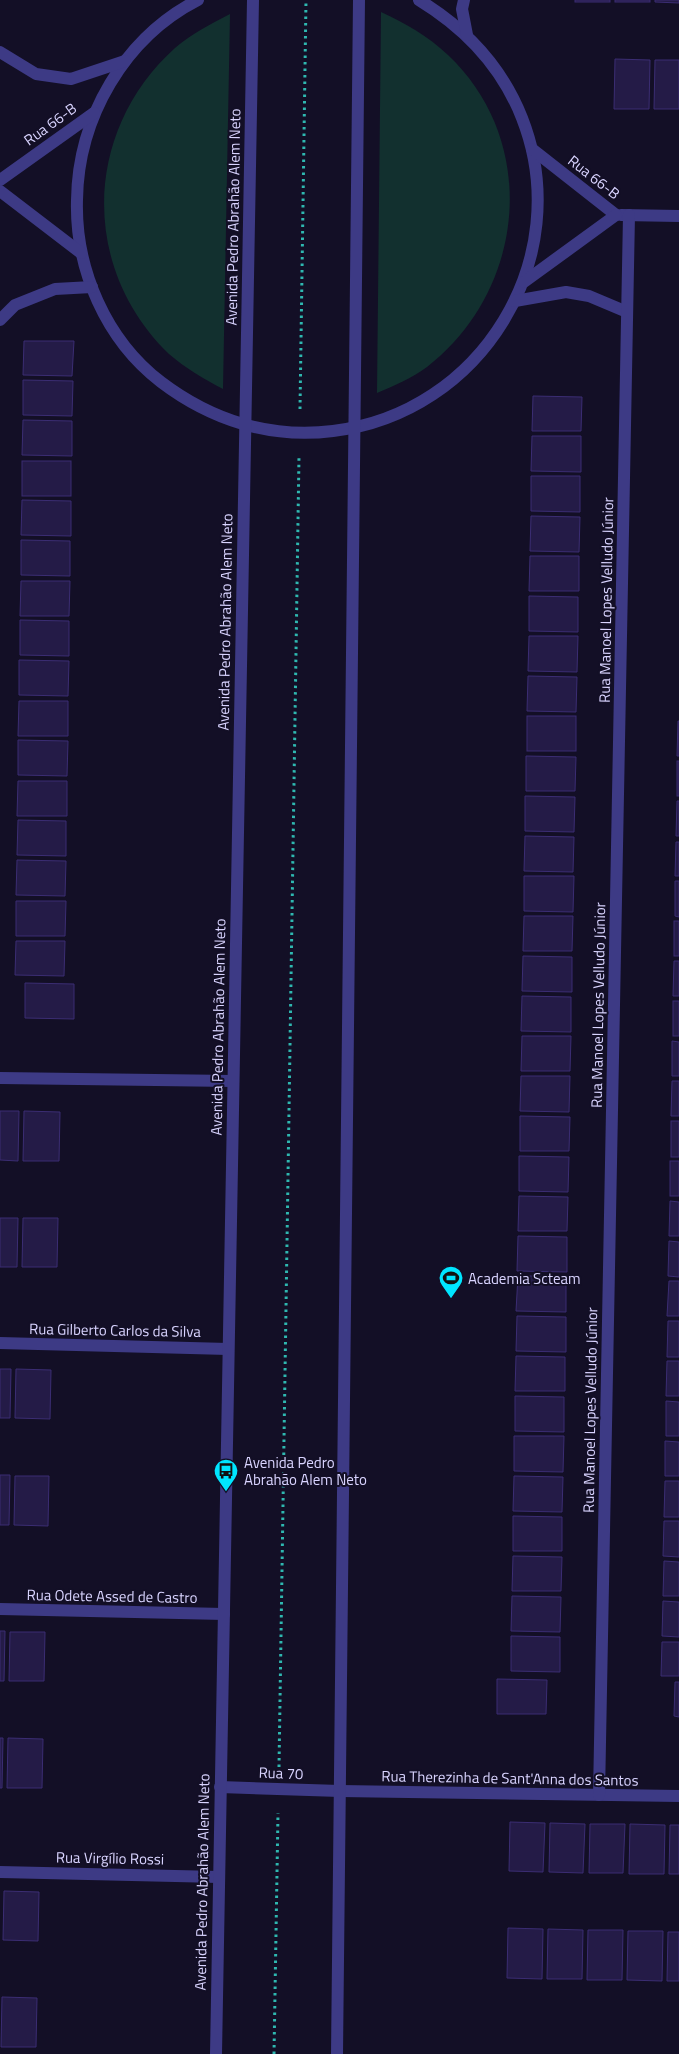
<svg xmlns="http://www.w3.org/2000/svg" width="679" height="2054" font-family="'Titillium Web',sans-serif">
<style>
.green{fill:#12302f}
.building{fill:#241b47;stroke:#3b2d73}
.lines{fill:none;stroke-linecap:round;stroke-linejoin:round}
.path{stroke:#2fb8b0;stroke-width:3;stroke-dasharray:2.5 4;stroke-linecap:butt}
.minor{stroke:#3d3a85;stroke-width:12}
.labels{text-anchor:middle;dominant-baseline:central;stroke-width:4;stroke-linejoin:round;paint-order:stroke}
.street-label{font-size:15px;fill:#d9d4ff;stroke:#130f26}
.poi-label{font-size:15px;fill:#d9d4ff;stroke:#130f26;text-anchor:start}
</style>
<rect width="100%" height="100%" fill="#130f26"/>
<g class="green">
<path d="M381,12c24,11 47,24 67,43 93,88 77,236 -21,312 -15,11 -33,19 -50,26z"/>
<path d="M230,14l-7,375c-19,-10 -38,-21 -54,-35 -89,-86 -86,-223 6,-306 16,-14 36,-24 55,-34z"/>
</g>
<g class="building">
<rect x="575" y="0" width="35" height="2"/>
<rect x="615" y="0" width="35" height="2"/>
<path d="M655,0h24v3l-24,-1z"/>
<path d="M615,59l35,1 -1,49h-35z"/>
<path d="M655,60h24v49h-25z"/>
<path d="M24,341h50l-2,35 -49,-1z"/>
<path d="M23,380l50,1 -1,35 -49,-1z"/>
<path d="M533,396l49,1 -1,34h-49z"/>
<path d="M23,420l49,1v35l-50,-1z"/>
<path d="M532,436h49v36l-50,-1z"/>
<rect x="22" y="461" width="49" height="35"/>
<path d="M531,476h49v36l-49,-1z"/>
<path d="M22,500l49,1v35l-50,-1z"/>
<path d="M531,516l49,1 -1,35 -49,-1z"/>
<path d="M21,540l49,1v35l-49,-1z"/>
<path d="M530,556h49v35h-50z"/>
<path d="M21,581h49l-1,35h-49z"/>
<path d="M529,596l49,1v35l-49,-1z"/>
<path d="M20,620l49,1v35l-49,-1z"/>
<path d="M529,636h49l-1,36 -49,-1z"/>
<path d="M19,660l50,1 -1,35 -49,-1z"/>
<path d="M528,676l49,1 -1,35 -49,-1z"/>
<path d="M19,701h49v35h-50z"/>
<rect x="527" y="716" width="49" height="35"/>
<path d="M678,721h1v35h-2z"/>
<path d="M18,740l50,1 -1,35 -49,-1z"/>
<path d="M526,756l50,1 -1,34h-49z"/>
<rect x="677" y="761" width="2" height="35"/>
<path d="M18,781h49v35h-50z"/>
<path d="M525,796l50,1 -1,35 -49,-1z"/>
<path d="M677,801h2v35h-3z"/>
<path d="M18,820l48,1v35l-49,-1z"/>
<path d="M525,836l49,1 -1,35 -49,-1z"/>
<path d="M676,842h3v34h-4z"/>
<path d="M17,860l49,1 -1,35 -49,-1z"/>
<path d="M524,876h50l-1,36 -49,-1z"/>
<path d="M675,881h4v36l-4,-1z"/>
<path d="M16,901h50l-1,35h-49z"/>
<path d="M524,916h49l-1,35h-49z"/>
<rect x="674" y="921" width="5" height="35"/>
<path d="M16,941h49l-1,35 -49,-1z"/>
<path d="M523,956l49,1v35l-50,-1z"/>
<path d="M674,961h5v35h-6z"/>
<path d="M25,983l49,1v35l-49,-1z"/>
<path d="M522,996l49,1v35l-50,-1z"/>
<rect x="673" y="1001" width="6" height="35"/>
<path d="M522,1036h49l-1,35h-49z"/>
<path d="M672,1041l7,1v34h-7z"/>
<path d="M521,1076h49l-1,36 -49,-1z"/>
<path d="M672,1081h7v35h-8z"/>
<path d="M0,1111h19l-1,50 -18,-1z"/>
<path d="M24,1111l36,1 -1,49h-36z"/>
<path d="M520,1116l50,1 -1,34h-49z"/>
<rect x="671" y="1121" width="8" height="36"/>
<path d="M519,1156l50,1 -1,35 -49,-1z"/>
<rect x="670" y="1161" width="9" height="35"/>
<path d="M519,1196l49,1 -1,34h-49z"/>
<path d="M670,1201l9,1v34h-10z"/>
<path d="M0,1218h18l-1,49h-17z"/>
<path d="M23,1218h35l-1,49h-35z"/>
<path d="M518,1236l49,1v35l-50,-1z"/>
<path d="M669,1241l10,1v35l-11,-1z"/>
<path d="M518,1276h48v36l-50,-1z"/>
<path d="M669,1281h10v35h-12z"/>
<path d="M517,1316l49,1v35l-50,-1z"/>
<path d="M668,1321h11v36h-12z"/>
<path d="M516,1356l49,1v34h-50z"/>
<path d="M667,1361h12v35h-13z"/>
<path d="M0,1369h11l-1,49h-10z"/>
<path d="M16,1369l35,1 -1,49 -35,-1z"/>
<path d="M515,1396l49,1v35l-49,-1z"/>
<path d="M666,1401l13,1v34h-13z"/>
<path d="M514,1436h50l-1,36 -49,-1z"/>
<path d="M665,1441l14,1v34h-14z"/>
<path d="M0,1475h10l-1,50h-9z"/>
<path d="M15,1476h34l-1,50 -34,-1z"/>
<path d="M514,1476l49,1 -1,35 -49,-1z"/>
<path d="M665,1481h14v36h-15z"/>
<path d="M513,1516l49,1v34h-49z"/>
<path d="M664,1521h15v36l-16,-1z"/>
<path d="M513,1556l49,1 -1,34h-49z"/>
<path d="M664,1561l15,1v34h-16z"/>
<path d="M512,1596l49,1 -1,35 -49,-1z"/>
<path d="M663,1601l16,1v35l-17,-1z"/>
<path d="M0,1631h5l-1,50h-4z"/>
<path d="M10,1632h35l-1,49h-35z"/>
<path d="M511,1636l49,1v35l-49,-1z"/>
<path d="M662,1642h17v34h-18z"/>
<path d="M497,1679l50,1 -1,34h-49z"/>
<path d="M675,1682h4v35l-5,-1z"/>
<path d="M0,1738h3l-1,50h-2z"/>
<path d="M8,1738l35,1 -1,49h-35z"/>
<path d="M510,1822l35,1 -2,49 -34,-1z"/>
<path d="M550,1823l35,1 -2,49 -34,-1z"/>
<path d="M590,1824h35l-2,49h-34z"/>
<path d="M630,1824l35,1 -1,49h-35z"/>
<path d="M670,1825h9v49h-10z"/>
<path d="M4,1891l35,1 -1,49 -35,-1z"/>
<path d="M508,1928l35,1 -1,50 -35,-1z"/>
<path d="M548,1929l35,1 -1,49h-35z"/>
<path d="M588,1930h35l-1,50h-35z"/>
<path d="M628,1931h35l-1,50 -35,-1z"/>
<path d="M668,1932h11v49h-12z"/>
<path d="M2,1997l35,1 -1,49h-35z"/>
</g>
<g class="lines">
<g class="path">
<path d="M300,409l6,-409"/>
<path d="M279,1767l20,-1311"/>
<path d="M274,2054l4,-241"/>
</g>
<g class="minor">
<path d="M198,0c-74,38 -120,118 -121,200 -2,69 29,140 84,182 50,38 109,57 172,49 148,-17 244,-173 189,-313 -20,-51 -57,-90 -103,-118"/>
<path d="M464,0l-2,9 5,26"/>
<path d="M0,52l36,22 35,5 54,-18"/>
<path d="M532,149l84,66"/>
<path d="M0,180l94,-67"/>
<path d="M0,191l81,62"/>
<path d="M621,215l58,1"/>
<path d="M524,282l92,-67"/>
<path d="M515,301l51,-9 23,4 38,16"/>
<path d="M0,320l15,-15 40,-16 37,-2"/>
<path d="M0,1078l233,3"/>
<path d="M0,1343l228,6"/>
<path d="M0,1609l224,5"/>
<path d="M220,1787l120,4 339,5"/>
<path d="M599,1795l30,-1580"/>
<path d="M0,1872l219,5"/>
<path d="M216,2054l37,-2054"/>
<path d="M337,2054l22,-2054"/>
</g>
</g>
<defs>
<symbol id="stadium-pin" viewBox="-11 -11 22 30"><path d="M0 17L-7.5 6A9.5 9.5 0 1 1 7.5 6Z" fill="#00e5ff" stroke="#130f26"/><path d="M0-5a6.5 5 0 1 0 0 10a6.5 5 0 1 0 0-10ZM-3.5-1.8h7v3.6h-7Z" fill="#111"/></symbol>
<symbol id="bus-pin" viewBox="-11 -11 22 30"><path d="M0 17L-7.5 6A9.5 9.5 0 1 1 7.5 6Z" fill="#00e5ff" stroke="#130f26"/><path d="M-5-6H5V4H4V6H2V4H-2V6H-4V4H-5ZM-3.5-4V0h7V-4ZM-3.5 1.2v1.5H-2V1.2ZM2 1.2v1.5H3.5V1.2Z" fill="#111"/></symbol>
</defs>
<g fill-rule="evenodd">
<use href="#stadium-pin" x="437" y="1264" width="28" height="38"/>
<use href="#bus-pin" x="212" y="1457" width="28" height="38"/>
</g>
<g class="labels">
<g class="street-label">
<text transform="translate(50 124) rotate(-36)">Rua 66-B</text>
<text transform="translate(594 177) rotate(38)">Rua 66-B</text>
<text transform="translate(233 217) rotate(-89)">Avenida Pedro Abrahão Alem Neto</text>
<text transform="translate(606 600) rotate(-89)">Rua Manoel Lopes Velludo Júnior</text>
<text transform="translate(225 622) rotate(-89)">Avenida Pedro Abrahão Alem Neto</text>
<text transform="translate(598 1005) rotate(-89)">Rua Manoel Lopes Velludo Júnior</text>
<text transform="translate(218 1027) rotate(-89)">Avenida Pedro Abrahão Alem Neto</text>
<text transform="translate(115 1330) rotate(1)">Rua Gilberto Carlos da Silva</text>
<text transform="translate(590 1410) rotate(-89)">Rua Manoel Lopes Velludo Júnior</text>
<text transform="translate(112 1596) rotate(1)">Rua Odete Assed de Castro</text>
<text transform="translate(281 1773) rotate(2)">Rua 70</text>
<text transform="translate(510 1778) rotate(1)">Rua Therezinha de Sant'Anna dos Santos</text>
<text transform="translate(110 1858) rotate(1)">Rua Virgílio Rossi</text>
<text transform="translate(202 1882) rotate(-89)">Avenida Pedro Abrahão Alem Neto</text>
</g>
<g class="poi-label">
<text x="468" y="1278">Academia Scteam</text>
<text x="244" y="1462">Avenida Pedro<tspan x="244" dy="17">Abrahão Alem Neto</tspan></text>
</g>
</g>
</svg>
